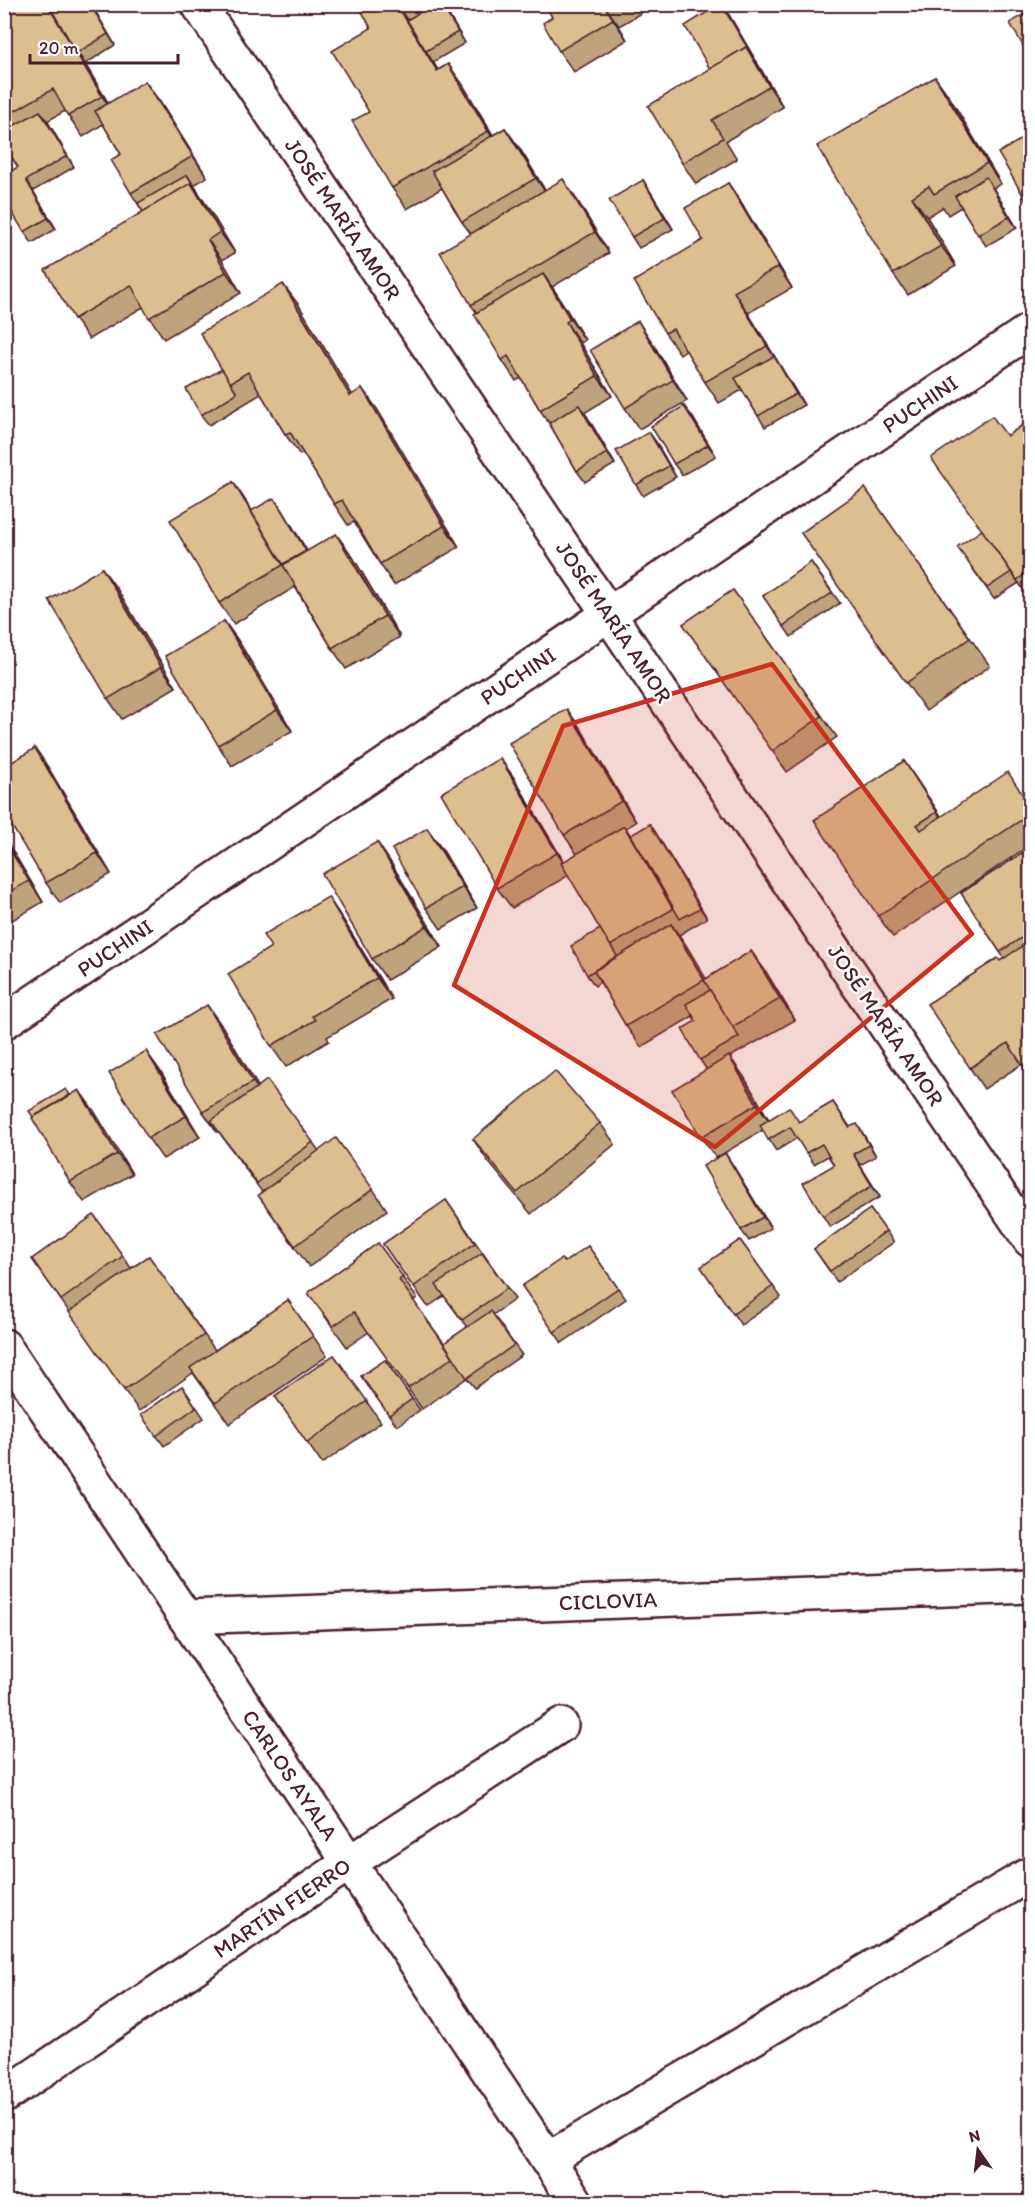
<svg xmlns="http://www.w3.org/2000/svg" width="1035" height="2207" font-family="Itim,sans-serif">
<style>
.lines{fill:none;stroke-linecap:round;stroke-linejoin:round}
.minor-casing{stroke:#4a1f2b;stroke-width:38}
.minor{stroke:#fff;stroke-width:33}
.wall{fill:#bea37c;stroke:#4a1f2b;stroke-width:1.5}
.shaded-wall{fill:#9b8565;stroke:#4a1f2b;stroke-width:1.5}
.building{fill:#ddbe90;stroke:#4a1f2b;stroke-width:1.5}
.marked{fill:#c8321e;fill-opacity:0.2;stroke:#c8321e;stroke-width:4.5;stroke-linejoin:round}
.labels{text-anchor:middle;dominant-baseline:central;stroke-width:5;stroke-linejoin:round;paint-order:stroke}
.street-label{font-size:22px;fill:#4a1f2b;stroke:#fff}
</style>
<rect width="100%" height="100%" fill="#fff"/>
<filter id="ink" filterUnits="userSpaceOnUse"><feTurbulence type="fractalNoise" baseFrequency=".0167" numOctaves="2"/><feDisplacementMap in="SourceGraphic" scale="12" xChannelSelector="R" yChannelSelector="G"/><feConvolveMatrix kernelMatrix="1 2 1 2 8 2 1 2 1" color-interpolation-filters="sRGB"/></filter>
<g filter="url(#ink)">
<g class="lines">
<defs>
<g id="minor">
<path d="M198,4l832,1236"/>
<path d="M4,1022l1026,-692"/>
<path d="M4,1346l572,856"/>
<path d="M185,1617l845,-31"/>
<path d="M4,2096l345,-233 212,-138"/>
<path d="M547,2160l483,-286"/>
</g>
</defs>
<use href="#minor" class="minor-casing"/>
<use href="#minor" class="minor"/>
</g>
<g class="wall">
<path d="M91,4l24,41 -30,19 23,39 52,-1 47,75 -13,8 41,68 -13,7 19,33 -77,46 -21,-32 -54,32 -15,-20 69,-107 -12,-19 -10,-39 -18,-30 -20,13 -18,-26 -18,10 27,46 -41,24 23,38 -24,14 -8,-11 -6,-65 -14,-22v-132z"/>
<path d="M358,4h84l23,39 -32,19 5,8 10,-6 15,21 30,50 12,-7 15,21 25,41 32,10 32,53 -57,34 33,53 -5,3 32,53 -28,17 31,51 -30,18 -8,-11 -28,-48 -9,-13 -19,-32 -5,3 -14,-21 -25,-47 -6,-8v-71l-9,-12 -20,-34 -35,21 -15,-21 -23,-76 2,-84z"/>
<path d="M545,4h91l5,9 -22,13 8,14 -53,32 -15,-21 -7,-34z"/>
<path d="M721,4l8,11 54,92 -57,34 11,18 -41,25 -14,-21 28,-94z"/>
<path d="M935,77l15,21 51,86 -8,4 24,40 -31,18 -25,-39 -13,8 -5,-8 -16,10 29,49 -48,29 -15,-21z"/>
<path d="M643,180l7,11 23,38 -34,19 -7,-11z"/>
<path d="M728,183l14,21 50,84 -44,25 56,92 -39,22 -23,-37 -23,13 -14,-21 -19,-32 -6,4 -15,-21z"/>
<path d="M298,304l54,91 25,14 82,138 -65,38 -14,-21 -26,-42 -6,3 -14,-21 -31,-51 -3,2 -15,-21 -24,-40 -52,31 -8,-10 21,-46z"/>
<path d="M652,342l35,59 -48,28 -14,-21z"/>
<path d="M684,406l32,50 -34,19 -8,-11z"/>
<path d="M1030,420v179l-21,-30 10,14 -25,16 -29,-41 17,-28 25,-94z"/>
<path d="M656,442l20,35 -33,19 -7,-11z"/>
<path d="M233,482l19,29 30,-2 25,42 44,3 49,83 -54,32 -14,-21 -37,-61 -61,37 -15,-21z"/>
<path d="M865,488l125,178 -64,45 -125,-178z"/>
<path d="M811,562l29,41 -49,34 -28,-41z"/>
<path d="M117,589l59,98 -54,32 -14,-20z"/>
<path d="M733,590l104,147 -50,35 -104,-148z"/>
<path d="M224,621l15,21 53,89 -60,35 -14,-21z"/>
<path d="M581,729l55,93 -10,6 5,8 19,-12 7,11 50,83 -28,17 27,44 45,-28 15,21 29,48 -65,37 14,20 25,43 30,2 34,-20 17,25 14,8 12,21 -16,9 20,32 -50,30 -7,-11 11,-51 -6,-9 -14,8 -17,-26 -21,13 -13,-21 -47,28 -15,-21 6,-67 -7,-10 -4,-39 -3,-5 -52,31 -15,-21 -26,-44 -5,4 -8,-11 13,-46 -31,-54 -57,33 -15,-20 3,-130 14,20 50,84 13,-8 -13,-19z"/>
<path d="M35,748l14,21 62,105 -51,29 -14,-20z"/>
<path d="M904,761l37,55 89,-11v40l-137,92 -15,-21z"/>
<path d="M4,837l39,65 -39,23z"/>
<path d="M377,842l14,21 51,84 -55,33 -15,-21z"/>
<path d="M1030,848v229l-8,-13 -38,25 -14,-21 30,-107 4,-3 -43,-65z"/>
<path d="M442,849l35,59 -36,21 -15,-21z"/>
<path d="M342,918l50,81 -65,38 2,4 -43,26 -15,-21z"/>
<path d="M222,1026l36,61 9,-7 52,71 54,38 14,21 -78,57 -51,-72 4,-3 -43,-60h-2l-14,-20z"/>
<path d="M161,1072l39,65 -37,22 -15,-21z"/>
<path d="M70,1095l24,16 38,63 -48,28 -14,-20z"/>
<path d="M600,1123l15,21 -84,70 -44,-54 -14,-21z"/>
<path d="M725,1153l7,11 39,64 -22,13 -8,-11z"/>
<path d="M446,1200l69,99 -22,16 29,40 -47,33 -8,-10 -45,31 -53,-77 -22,15 -39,-54 70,-50 39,55 -4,3 31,42 23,-16 -23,-31 -16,11 -45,-63z"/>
<path d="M870,1209l24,33 -57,40 -23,-33z"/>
<path d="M94,1215l37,53 18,-12 66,94 73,-50 39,56 -98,68 -36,-51 -54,38 -107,-152z"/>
<path d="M740,1240l41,57 -40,28 -40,-58z"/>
<path d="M588,1246l38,53 -64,44 -40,-57 43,-24z"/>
<path d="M334,1355l47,67 -59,42 -47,-68z"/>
<path d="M385,1360l35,50 -23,16 -36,-50z"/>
<path d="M182,1386l22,32 -40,28 -23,-31z"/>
</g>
<g class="shaded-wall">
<path d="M47,4l38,60 31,52 -14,-20z"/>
<path d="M90,4h1l24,41 -7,-11z"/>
<path d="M441,4l6,8 18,31 -7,-11z"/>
<path d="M721,4l8,11 54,92 -14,-21z"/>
<path d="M604,5l15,21 8,14 -14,-21z"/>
<path d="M400,10l15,21 11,20 7,11 18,30 -14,-21z"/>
<path d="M448,64l15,21 39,67 -14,-21z"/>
<path d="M935,77l15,21 51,86 -14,-21z"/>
<path d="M145,81l15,21 47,75 -14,-21z"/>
<path d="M40,111l8,11 26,45 -7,-11z"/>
<path d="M505,128l15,21 30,50 -14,-21z"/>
<path d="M187,175l19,29 29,49 -15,-21z"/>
<path d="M986,177l7,11 24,40 -8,-11z"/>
<path d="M563,179l14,21 32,53 -14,-21z"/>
<path d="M26,180l7,11 23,38 -8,-11z"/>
<path d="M643,180l7,11 23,38 -8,-11z"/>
<path d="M728,183l14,21 50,84 -14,-21z"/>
<path d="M912,197l15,20 29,49 -15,-20z"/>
<path d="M208,240l14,20 19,33 -15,-21z"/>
<path d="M543,274l14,20 28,46 -15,-21z"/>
<path d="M283,284l15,20 67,112 -15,-20z"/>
<path d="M734,292l14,21 33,54 -14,-21z"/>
<path d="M638,321l14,21 35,59 -14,-21z"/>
<path d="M566,322l14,21 32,53 -15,-20z"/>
<path d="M774,356l7,11 23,38 -8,-11z"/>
<path d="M362,388l15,21 82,138 -15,-21z"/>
<path d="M579,405l8,11 28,48 -8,-11z"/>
<path d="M684,406l8,10 24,40 -8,-11z"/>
<path d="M649,432l7,10 20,35 -7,-11z"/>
<path d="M233,482l14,21 38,62h-2z"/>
<path d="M274,498l8,11 32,54 -7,-11z"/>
<path d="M336,534l15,20 49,83 -15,-21z"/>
<path d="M102,568l15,21 59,98 -15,-20z"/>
<path d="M224,621l15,21 53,89 -15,-21z"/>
<path d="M567,709l14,20 55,93 -14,-21z"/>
<path d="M35,748l14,21 62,105 -14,-21z"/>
<path d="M500,758l14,20 57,96 -14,-21z"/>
<path d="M904,761l48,72 -15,-21z"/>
<path d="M650,824l7,11 50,83 -7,-10z"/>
<path d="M427,828l15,21 35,59 -14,-21z"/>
<path d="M4,837l39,65 -14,-21 -25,-41z"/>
<path d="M377,842l14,21 51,84 -15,-21z"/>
<path d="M328,897l14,21 50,81 -15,-21z"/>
<path d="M671,924l15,21 48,81 -30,-46z"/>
<path d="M751,951l15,21 29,48 -15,-21z"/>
<path d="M207,1005l15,21 46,77 -15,-21z"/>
<path d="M146,1051l15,21 39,65 -14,-21z"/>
<path d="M729,1056l15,21 28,48 -15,-21z"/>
<path d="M79,1090l15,21 38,63 -15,-20z"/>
<path d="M857,1124l7,11 12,21 -7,-11z"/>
<path d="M725,1153l7,11 39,64 -8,-11z"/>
<path d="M853,1154l7,11 20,32 -8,-11z"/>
</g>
<g class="building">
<path d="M19,4h28l55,92 -34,20 -15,-27 -49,28v-104z"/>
<path d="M48,4h42l18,30 -31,19z"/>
<path d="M358,4h52l-10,6 37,61 11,-7 40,67 -96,57 -40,-67 17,-9 -37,-61 39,-23z"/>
<path d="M433,4h8l17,28 -32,19 -19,-31z"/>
<path d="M545,4h60l-1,1 9,14 -54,32 -16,-28 9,-6z"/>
<path d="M720,4h1l32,53 -7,-10 -36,22 -25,-43z"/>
<path d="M1030,11v47l-20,-35z"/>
<path d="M746,47l23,39 -57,34 11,18 -41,25 -34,-57z"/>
<path d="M935,77l52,86 -53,31 -5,-8 -17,11 29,49 -48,28 -76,-128z"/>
<path d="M145,81l48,75 -62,37 -20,-33 10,-6 -26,-43z"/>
<path d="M40,111l27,45 -41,24 22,38 -24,14 -20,-33v-24l14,-8 -14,-22v-14z"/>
<path d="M505,128l31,50 -74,44 -30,-51z"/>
<path d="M1030,134v73l-32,-54z"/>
<path d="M187,175l11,18 -7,-10 -48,29 -5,-9z"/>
<path d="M986,177l23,40 -31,18 -23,-39z"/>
<path d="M563,179l32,53 -124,73 -31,-53z"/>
<path d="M643,180l22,38 -33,19 -23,-37z"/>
<path d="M191,183l29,49 -12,8 18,32 -77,46 -18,-33 -57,34 -29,-49z"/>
<path d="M728,183l50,84 -44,25 33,54 -62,36 -32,-53 -8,4 -31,-52 69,-41 -18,-32z"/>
<path d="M543,274l27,45 -4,3 31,54 -57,34 -32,-54 -6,4 -28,-46z"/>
<path d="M283,284l67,112 12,-8 82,138 -64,38 -38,-64 -8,4 -44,-72 -5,2 -37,-62 -18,11 -30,-50z"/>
<path d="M638,321l35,59 -48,28 -35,-58z"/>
<path d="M774,356l22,38 -38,22 -23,-38z"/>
<path d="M222,369l15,24 -36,22 -15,-26z"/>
<path d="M579,405l28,48 -30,18 -28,-48z"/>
<path d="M684,406l24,39 -34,19 -23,-38z"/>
<path d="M992,416l15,20 23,-16v151l-13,9 -86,-122z"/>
<path d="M649,432l20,34 -33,19 -20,-34z"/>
<path d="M233,482l50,83 -64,38 -49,-83z"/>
<path d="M865,488l105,150 -64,45 -105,-150z"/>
<path d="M274,498l32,53 -23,13 -32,-53z"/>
<path d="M982,530l29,42 -24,16 -30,-41z"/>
<path d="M336,534l49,82 -53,32 -49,-83z"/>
<path d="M811,562l21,31 -49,33 -20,-30z"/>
<path d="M102,568l59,99 -53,32 -59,-99z"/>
<path d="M1030,585v14l-6,-9z"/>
<path d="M733,590l89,126 -50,35 -89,-127z"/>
<path d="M224,621l53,89 -59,35 -53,-89z"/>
<path d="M567,709l55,92 -58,34 -55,-92z"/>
<path d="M35,748l62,105 -51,30 -42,-70v-46z"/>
<path d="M500,758l57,95 -60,35 -56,-95z"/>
<path d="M904,761l33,51 -20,13 4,5 87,-58 22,34v8l-152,102 -64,-96z"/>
<path d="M650,824l50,84 -20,11 -49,-84z"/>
<path d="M624,826l49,83 -63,37 -49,-83z"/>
<path d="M427,828l36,59 -37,21 -34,-59z"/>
<path d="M4,840l25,41 -25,14z"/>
<path d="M377,842l50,84 -55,33 -50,-85z"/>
<path d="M1030,848v84l-30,20 -39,-59z"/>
<path d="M328,897l49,81 -65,38 3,4 -44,26 -43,-72 43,-27 -8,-12z"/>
<path d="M671,924l33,56 -78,46 -32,-55z"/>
<path d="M600,929l17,27 -30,19 -16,-29z"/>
<path d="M1030,941v136l-22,-34 -38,25 -43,-64 71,-46 2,3z"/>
<path d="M751,951l29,48 -48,28 -28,-47z"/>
<path d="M710,990l29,47 -39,23 -18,-31 14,-8 -10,-17z"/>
<path d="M207,1005l46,77 -50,30 -46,-77z"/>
<path d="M146,1051l40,65 -38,22 -39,-65z"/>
<path d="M729,1056l28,48 -56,33 -29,-47z"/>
<path d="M555,1071l45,52 -83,70 -44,-54z"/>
<path d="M267,1080l46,62 -56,41 -46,-62z"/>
<path d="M66,1089l4,6 -37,22 -4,-6z"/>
<path d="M79,1090l38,64 -47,28 -38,-64z"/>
<path d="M833,1102l16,25 8,-3 12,21 -16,9 19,32 -49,30 -20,-33 31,-18 -12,-21 -16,9 -16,-26 -22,13 -8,-15 29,-18 10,15z"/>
<path d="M336,1138l37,51 -78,57 -37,-51z"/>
<path d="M725,1153l38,64 -22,13 -38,-64z"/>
<path d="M446,1200l29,43 -62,44 -30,-43z"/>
<path d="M870,1209l16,22 -56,40 -16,-22z"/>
<path d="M94,1215l29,41 -62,44 -29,-41z"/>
<path d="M740,1240l33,46 -40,28 -32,-47z"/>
<path d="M378,1243l25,34 -4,3 54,77 -45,31 -54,-76 -21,14 -25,-33z"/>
<path d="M588,1246l30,42 -64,44 -32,-46 39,-27 4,3z"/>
<path d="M482,1253l25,35 -45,32 -26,-35z"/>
<path d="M149,1256l55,79 -80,55 -55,-78z"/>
<path d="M288,1300l25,36 -98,67 -25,-35z"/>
<path d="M491,1311l23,34 -47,33 -23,-35z"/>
<path d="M334,1355l33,46 -60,42 -32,-47z"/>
<path d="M385,1360l27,39 -23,16 -28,-39z"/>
<path d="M182,1386l14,21 -40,29 -15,-21z"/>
</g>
</g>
<path class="marked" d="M772,664l200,270 -257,213 -261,-162 109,-259z"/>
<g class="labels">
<g class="street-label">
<text transform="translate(343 219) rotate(56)">JOSÉ MARÍA AMOR</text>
<text transform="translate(920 404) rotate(-34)">PUCHINI</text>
<text transform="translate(614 622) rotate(56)">JOSÉ MARÍA AMOR</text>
<text transform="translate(518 676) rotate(-34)">PUCHINI</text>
<text transform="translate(115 948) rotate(-34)">PUCHINI</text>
<text transform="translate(886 1025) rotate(56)">JOSÉ MARÍA AMOR</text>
<text transform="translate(608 1601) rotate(-2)">CICLOVIA</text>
<text transform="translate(290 1775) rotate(56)">CARLOS AYALA</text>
<text transform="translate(282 1908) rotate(-34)">MARTÍN FIERRO</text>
</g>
</g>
<rect width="1035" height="2207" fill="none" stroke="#fff" stroke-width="24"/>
<rect x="12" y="12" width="1011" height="2183" fill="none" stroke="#4a1f2b" stroke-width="2" filter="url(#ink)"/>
<g transform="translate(978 2150) rotate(346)" stroke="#ffffff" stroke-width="4.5" paint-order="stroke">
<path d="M0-4.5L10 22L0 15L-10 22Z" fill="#4a1f2b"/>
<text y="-9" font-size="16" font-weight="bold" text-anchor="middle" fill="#4a1f2b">N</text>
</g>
<path d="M30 54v9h148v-9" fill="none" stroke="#4a1f2b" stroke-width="3"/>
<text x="39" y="54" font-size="18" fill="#4a1f2b" stroke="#ffffff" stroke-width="4.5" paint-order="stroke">20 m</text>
</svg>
